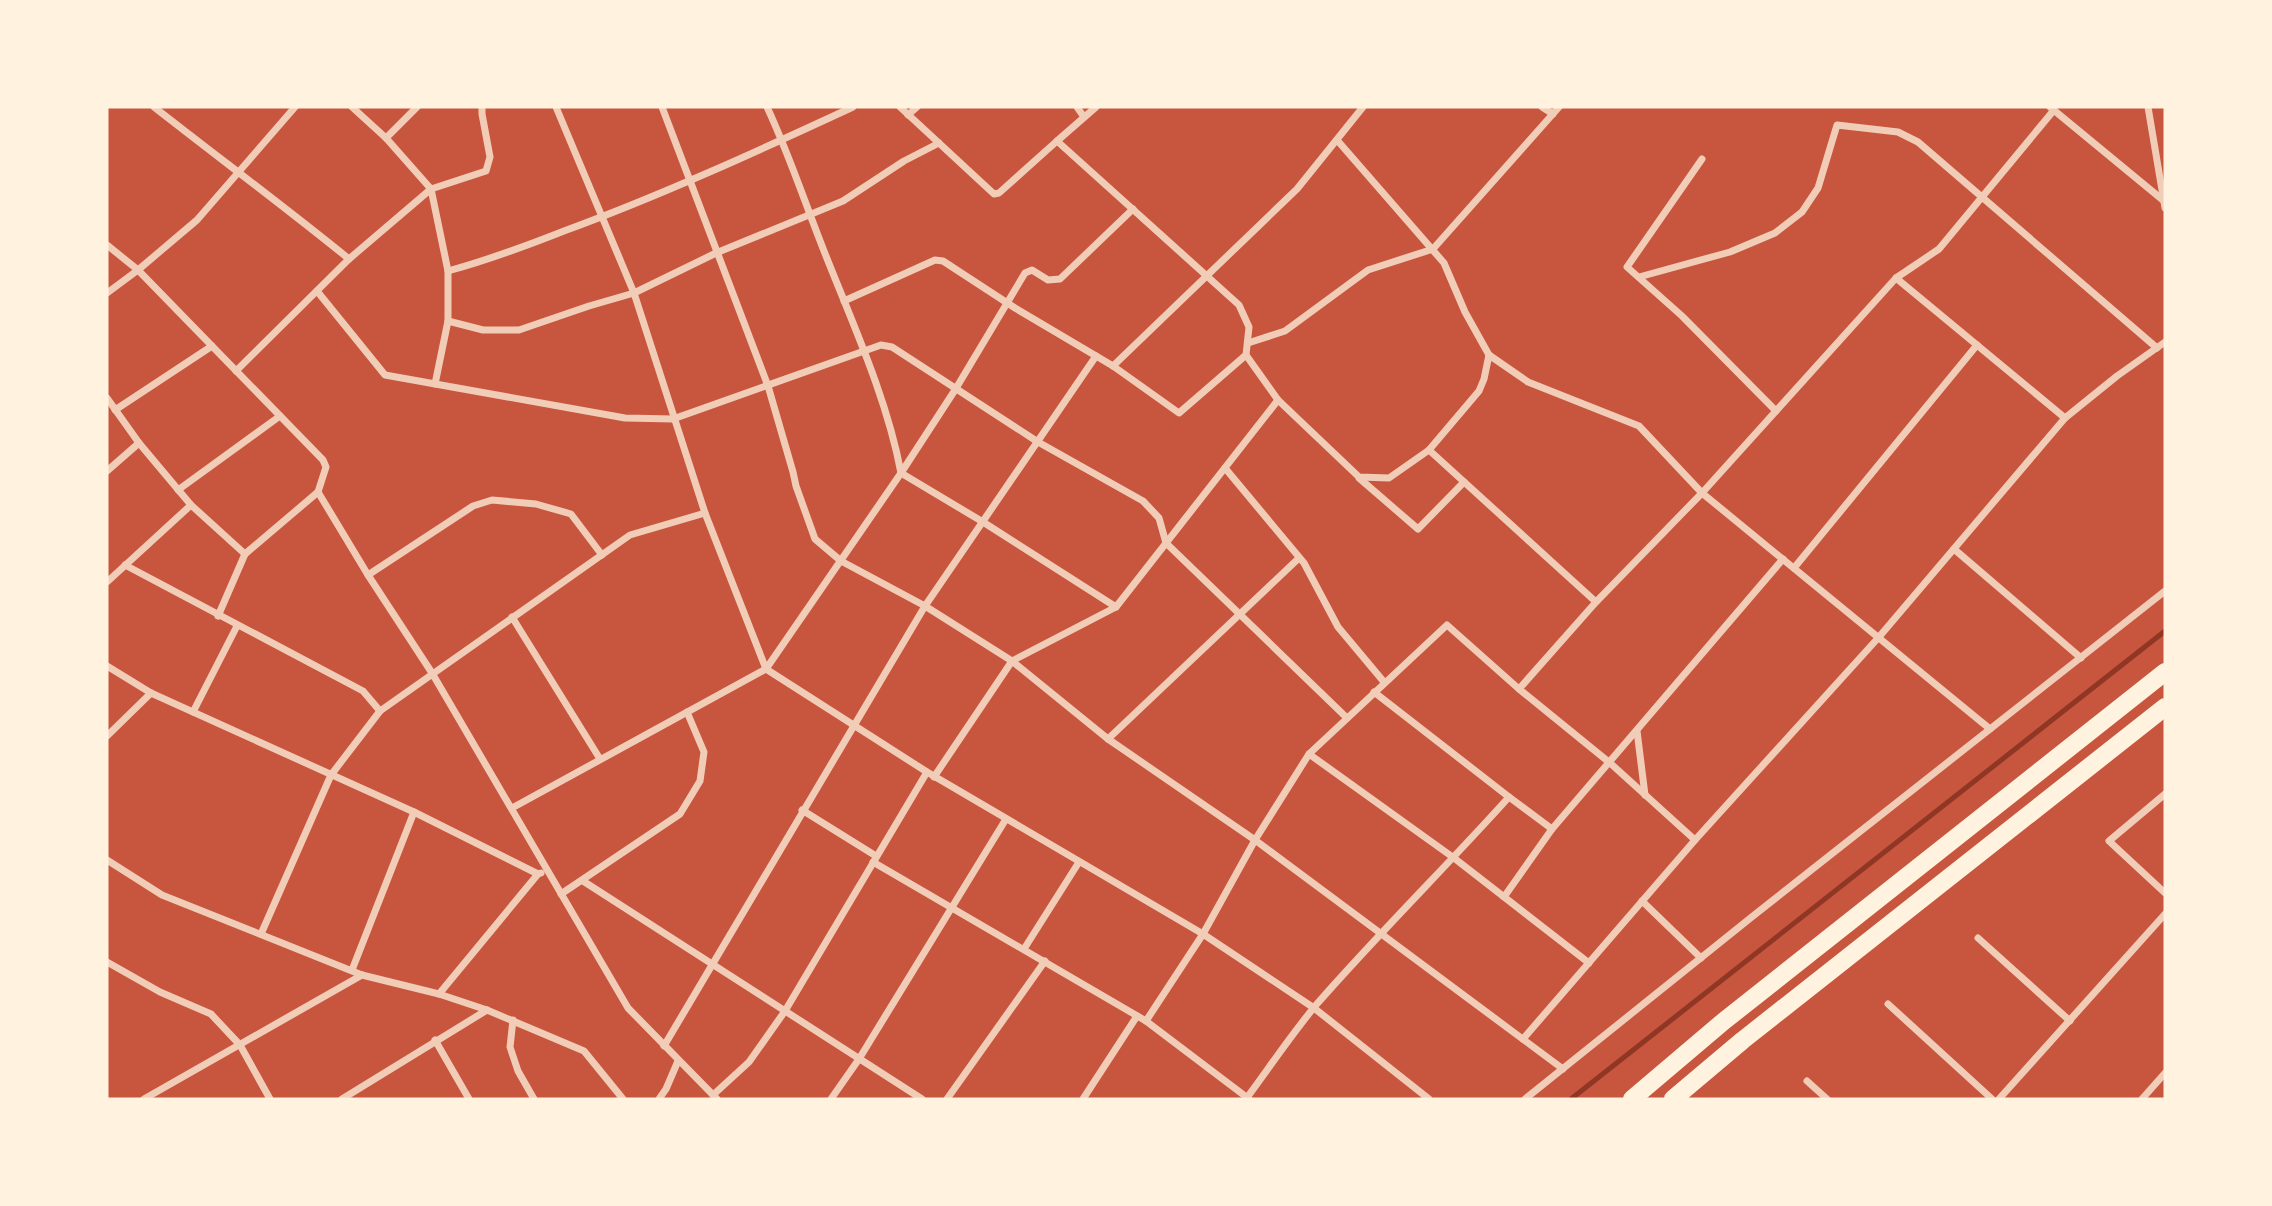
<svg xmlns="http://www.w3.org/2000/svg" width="2272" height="1206" font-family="Karla,sans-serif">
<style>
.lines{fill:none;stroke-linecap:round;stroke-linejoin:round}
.stream{stroke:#8f3625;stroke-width:5}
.minor{stroke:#f1ccb7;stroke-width:7}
.motorway{stroke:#fff3e0;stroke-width:18}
</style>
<rect width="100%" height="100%" fill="#c8553d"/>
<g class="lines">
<path class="stream" d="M1571,1099l594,-468"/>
<g class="minor">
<path d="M154,107c65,51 131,100 195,152"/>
<path d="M352,107l34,31 45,51 17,82v50l35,9h36l70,-24 45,-13 82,-40 127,-52 61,-40 35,-18"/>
<path d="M556,107l78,186 71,220 61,156 161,103 276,162 111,74 115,91"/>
<path d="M662,107l106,279 25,86 3,14 19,53 26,22 84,45 87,55 96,78 147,101 308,229"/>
<path d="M767,107c22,47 38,96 57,144 28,71 63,147 77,222l82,49 133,85"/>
<path d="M900,107l94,87 5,-1 58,-52"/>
<path d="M1077,107l7,10"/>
<path d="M1096,107l-39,34 182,164 10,22 -3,28 32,45 81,77 30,1 40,-28 167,152"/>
<path d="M1542,107l11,7"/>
<path d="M2050,107l114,94"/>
<path d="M2148,107l17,101"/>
<path d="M908,115l9,-8"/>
<path d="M386,138l31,-31"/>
<path d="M1337,140l107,123 21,49 24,43 39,27 111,44 63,67 288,236"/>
<path d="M1702,159l-75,108 55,49 94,95"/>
<path d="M107,245l31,25 185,190 3,7 -8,25 -73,62 -27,62"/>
<path d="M448,271c40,-11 78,-25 116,-40 98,-36 194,-80 289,-124"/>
<path d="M1639,277l91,-25 45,-19 27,-21 16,-24 19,-63 61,7 20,10 239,206"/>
<path d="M1896,278l169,140"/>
<path d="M317,291l68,84 240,43 48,1 208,-74 11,2 146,95 105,59 16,17 7,25 181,175"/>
<path d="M107,293l31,-23 59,-50 98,-113"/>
<path d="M844,301l91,-41 8,1 72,47 98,58 66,47 67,-58"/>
<path d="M1248,343l37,-12 83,-61 65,-21 126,-142"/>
<path d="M1113,366l184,-177 66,-82"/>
<path d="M236,371l113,-112 82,-70 55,-18 4,-14 -8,-43v-7"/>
<path d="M435,384l13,-63"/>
<path d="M107,398l32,45 52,62 54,49"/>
<path d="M115,410l97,-64"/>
<path d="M1429,450l50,-59 5,-12 5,-24"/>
<path d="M1225,468l79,95 34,64 46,55"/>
<path d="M107,471l32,-28"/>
<path d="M1359,478l59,51 46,-47"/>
<path d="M178,490l102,-74"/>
<path d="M318,492l50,83 64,98 196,335 89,91"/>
<path d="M1954,549l127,109"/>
<path d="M125,565l238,126 17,20"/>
<path d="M1794,568l183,-223"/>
<path d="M368,575l105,-69 19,-6 44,4 35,10 31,41"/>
<path d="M107,582l84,-77"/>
<path d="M512,617l88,142"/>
<path d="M107,666l44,27 263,119 124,62"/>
<path d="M1519,689l77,-87 106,-109 194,-215 43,-29 115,-139"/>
<path d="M1374,692l135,105"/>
<path d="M193,712l44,-86"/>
<path d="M1637,731l8,64"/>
<path d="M107,736l44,-43"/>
<path d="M1108,739l191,-181"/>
<path d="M1309,754l145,104 135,105"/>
<path d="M934,777l78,-116 104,-54 162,-207"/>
<path d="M2165,794l-56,47 56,52"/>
<path d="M512,808l254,-139 135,-196 54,-83 70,-117 7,-3 16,10 12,-1 73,-70"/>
<path d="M802,810l74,46"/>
<path d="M1552,829l231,-270"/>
<path d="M107,860l55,35 200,80 77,19 48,16 97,41 39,48"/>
<path d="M873,862l273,159 103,78"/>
<path d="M583,881l339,218"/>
<path d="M561,894l119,-80 20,-33 4,-29 -17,-40"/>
<path d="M1642,901l59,57"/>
<path d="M261,934l70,-159 49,-64 250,-176 75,-22"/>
<path d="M1978,938l92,83"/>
<path d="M1024,949l55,-87"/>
<path d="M107,962l53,30 51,22 29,31 30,54"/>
<path d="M352,970l62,-158"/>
<path d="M439,994l99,-120 3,-1"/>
<path d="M1888,1004l104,95"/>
<path d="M513,1020l-3,27 8,24 16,28"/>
<path d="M1146,1021l57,-87 52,-94 54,-86 138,-129 72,64 91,74 85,77"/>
<path d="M1523,1039l172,-199 184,-203 186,-219 52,-42 48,-34"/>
<path d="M435,1040l34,59"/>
<path d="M664,1046l261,-440 171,-250"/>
<path d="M1807,1081l20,18"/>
<path d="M713,1095l36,-33 36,-51 142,-239"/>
<path d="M144,1099l218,-124"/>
<path d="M342,1099l145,-89"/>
<path d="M659,1099l7,-10 12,-28"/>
<path d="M831,1099l28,-40 147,-240"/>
<path d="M947,1099l98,-138"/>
<path d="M1083,1099l54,-83"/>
<path d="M1246,1099c23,-31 45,-64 70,-94 62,-71 130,-138 193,-208l43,32 -48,68"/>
<path d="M1525,1099l228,-183 412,-325"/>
<path d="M1999,1099l166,-185"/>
<path d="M2142,1099l23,-26"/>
</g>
<g class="motorway">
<path d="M1632,1099l92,-78 441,-349"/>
<path d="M1673,1099l70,-59 422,-333"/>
</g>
</g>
<rect width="2272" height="1206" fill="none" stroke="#fff3e0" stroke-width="217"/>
</svg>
